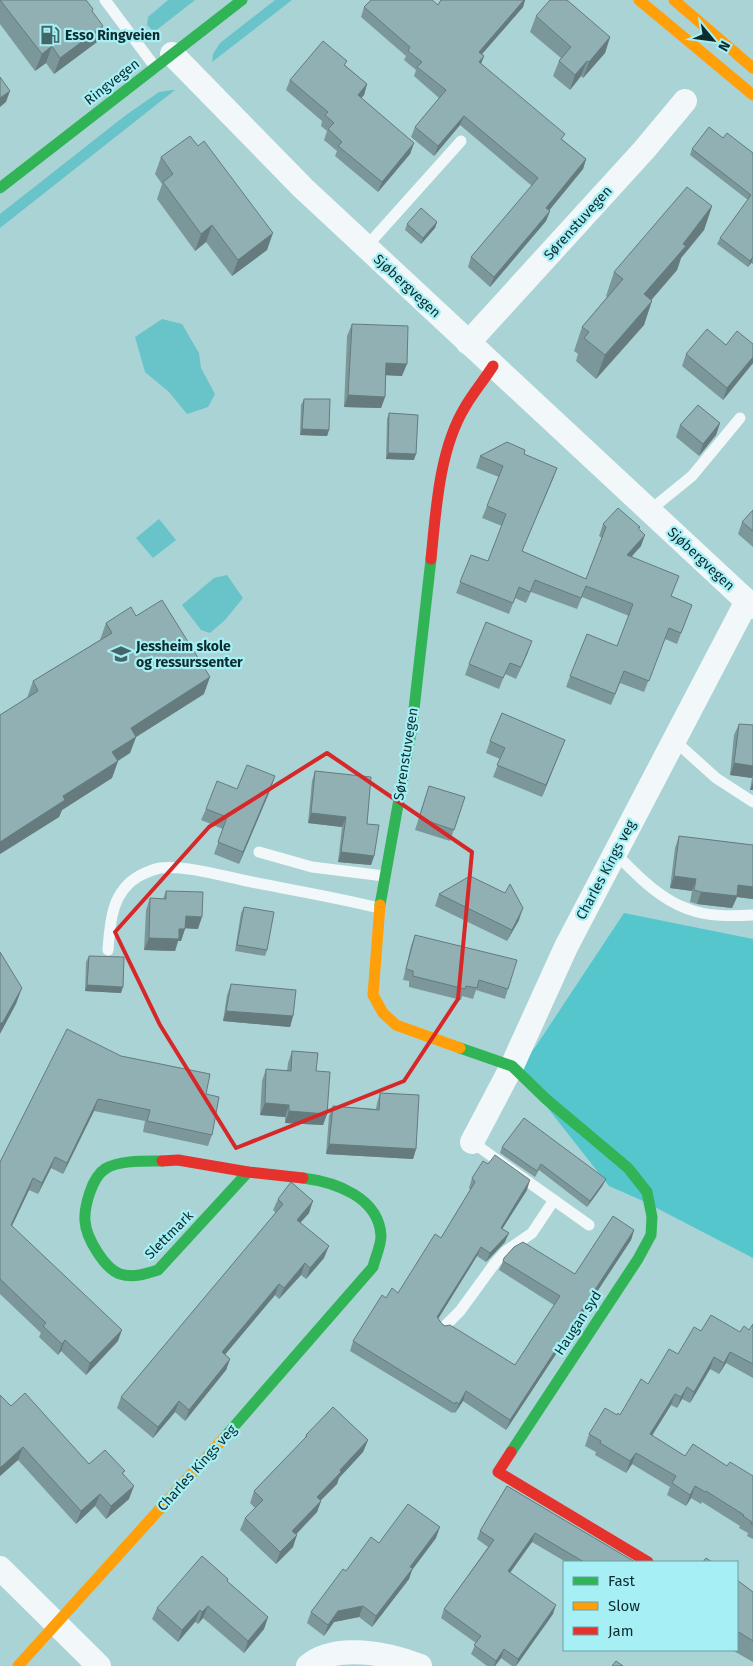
<svg xmlns="http://www.w3.org/2000/svg" width="753" height="1666" font-family="'Fira Sans',sans-serif">
<style>
.green{fill:#69c4ca}
.forest{fill:#56c6cd}
.lines{fill:none;stroke-linecap:round;stroke-linejoin:round}
.lane{stroke:#f2f8f9;stroke-width:11}
.street{stroke:#f2f8f9;stroke-width:24}
.fast{stroke:#30b455;stroke-width:11}
.slow{stroke:#ff9f0a;stroke-width:11}
.jam{stroke:#e5322d;stroke-width:11}
.wall{fill:#7c979a}
.shaded-wall{fill:#657b7d}
.building{fill:#90b0b3;stroke:#657b7d}
.marked{fill:none;stroke:#d62828;stroke-width:4;stroke-linejoin:round}
.labels{text-anchor:middle;dominant-baseline:central;stroke-width:4.5;stroke-linejoin:round;paint-order:stroke}
.poi-label{font-size:14px;font-weight:bold;fill:#0c2c2e;stroke:#a5eff5;text-anchor:start}
.street-label{font-size:14px;fill:#0c2c2e;stroke:#a5eff5}
</style>
<rect width="100%" height="100%" fill="#aad3d6"/>
<g class="green">
<path d="M168,0h27l-41,32 -7,-7 1,-8z"/>
<path d="M275,0h17l-80,62 1,-8 7,-11z"/>
<path d="M172,90h3l-175,138v-14l126,-99 33,-23z"/>
<path d="M162,319l20,5 17,29 2,15 14,26 -7,13 -21,7 -18,-22 -24,-20 -10,-35z"/>
<path d="M159,519l17,21 -23,18 -17,-20z"/>
<path d="M227,575l16,23 -18,22 -15,13 -9,-3 -19,-25 32,-27z"/>
</g>
<path class="forest" d="M624,913l129,26v319l-110,-57 -34,-15 -92,-117 19,-23z"/>
<g class="lines">
<g class="lane">
<path d="M105,0l50,67"/>
<path d="M366,247l95,-106"/>
<path d="M649,511l43,-35 48,-58"/>
<path d="M675,741l41,37 37,24"/>
<path d="M259,852l53,15 72,9"/>
<path d="M615,853c21,21 44,46 73,56 20,8 44,7 65,6"/>
<path d="M108,950c2,-27 3,-58 31,-74 6,-3 15,-7 21,-8 25,-3 62,8 87,13 44,9 88,16 132,27"/>
<path d="M472,1142l117,83"/>
<path d="M443,1328l17,-17 35,-48 11,-12 26,-18 22,-33"/>
</g>
<g class="street">
<path d="M172,54l131,134 450,419"/>
<path d="M468,343l176,-193 41,-49"/>
<path d="M472,1142l40,-76 54,-119 181,-346"/>
<path d="M0,1568l99,98"/>
<path d="M308,1666c27,-24 82,-12 112,0"/>
</g>
<g class="fast">
<path d="M0,188l242,-188"/>
<path d="M380,905l32,-178 19,-168"/>
<path d="M460,1048l52,18 34,33 82,69 19,24 5,25 -1,18 -13,24 -127,193"/>
<path d="M162,1161c-17,0 -43,-1 -57,8 -13,8 -21,38 -20,52 1,17 20,48 35,53 13,4 26,0 38,-4l90,-98"/>
<path d="M223,1439l150,-172c2,-9 8,-21 8,-31 -2,-39 -46,-54 -78,-58"/>
</g>
<g class="slow">
<path d="M639,0l114,95"/>
<path d="M674,0l79,68"/>
<path d="M380,905l-7,90 10,18 13,12 64,23"/>
<path d="M18,1666l205,-227"/>
</g>
<g class="jam">
<path d="M431,559c5,-49 8,-109 34,-152 8,-14 19,-27 28,-41"/>
<path d="M162,1161l16,-1 70,12 55,6"/>
<path d="M511,1452l-13,20 150,90"/>
</g>
</g>
<g class="wall">
<path d="M0,0l92,11 5,31 -43,32 -8,-11 -11,8 -35,-47z"/>
<path d="M441,0h84l-2,7 -41,47 2,2 -3,8 82,76 23,19 -3,10 -34,41 1,1 -4,10 -56,66 -22,-20 3,-10 61,-71 -72,-61 -26,31 -23,-19 4,-10 24,-29 -25,-22 2,-6 -12,-10 2,-4 -45,-39 3,-10 74,-2z"/>
<path d="M536,16l74,21 -5,16 -22,25 -2,-2 -11,14 -17,-14 6,-15 2,-3 -31,-26z"/>
<path d="M345,65l22,19 -3,11 -3,3 53,45 -4,11 -32,38 -43,-36 2,-5 -13,-11 3,-9 -6,-5 1,-5 -36,-31 4,-10z"/>
<path d="M723,138l30,15v111l-2,-1 -3,4 -31,-23 3,-6 28,-38 -58,-45 2,-6z"/>
<path d="M161,157l106,93 -35,26 -26,-34 -11,9 -38,-52 5,-15 -7,-10z"/>
<path d="M712,206l-8,24 -23,28 -4,12 -26,30 -7,25 -48,54 -20,-18 2,-7 -4,-3 8,-24 25,-30 -1,-1 8,-24z"/>
<path d="M437,222l-2,6 -14,16 -16,-14 2,-6z"/>
<path d="M352,324l50,52 -16,-1 -1,22 -4,11 -37,-1 3,-71z"/>
<path d="M753,344v19l-30,37 -41,-34 4,-12 40,-9z"/>
<path d="M304,399l25,31 -2,6 -27,-1 1,-30z"/>
<path d="M389,413l25,47 -28,-1 1,-40z"/>
<path d="M720,423l-4,12 -17,21 -23,-19 4,-12z"/>
<path d="M524,454l33,14 -35,83 64,28 16,-41 -3,-2 4,-12 37,3 -1,2 2,17 -9,10 39,40 21,9 -15,39 -12,-5 -21,53 -24,-9 -9,22 -45,-18 4,-11 47,-30 12,-30 -47,-19 -5,12 -46,-17 -5,11 -11,-5 -6,16 -53,-21 15,-38 17,6 14,-35 -20,-8 17,-41 -23,-9 4,-12z"/>
<path d="M753,510v37l-15,-13 4,-12z"/>
<path d="M136,616l68,78 -68,43 -6,16 -12,8 -6,17 -50,32 -3,7 -59,37v-139l27,-17 6,-17 67,-41 6,-17z"/>
<path d="M528,652l-12,27 -11,-5 -6,15 -34,-14 4,-11z"/>
<path d="M739,724l14,1v65h-3l2,-12 -22,-3 4,-40z"/>
<path d="M565,740l-23,57 -49,-20 7,-18 -14,-6 4,-12z"/>
<path d="M315,771l59,85 -3,9 -33,-3 4,-35 -34,-4 4,-42z"/>
<path d="M429,786l36,11 -15,44 -35,-11z"/>
<path d="M271,788l-32,76 -25,-10 9,-25 -22,-9 5,-11 31,-20z"/>
<path d="M679,836l74,9v54l-16,-2 -5,11 -35,-4 -7,-2 2,-11 -22,-3 5,-40z"/>
<path d="M166,891l32,38 -13,-1 -4,13h-3l-3,10 -31,-1 2,-40 4,-12 13,1z"/>
<path d="M439,894l80,26 -12,21 -72,-35z"/>
<path d="M244,907l23,43 -2,6 -30,-5 6,-38z"/>
<path d="M415,935l93,54 -3,10 -29,-9 -3,9 -11,-3 -1,4 -52,-13v-6l-6,-1 8,-34z"/>
<path d="M89,956l32,37 -36,-2 1,-29z"/>
<path d="M231,984l62,32 -3,11 -67,-6 4,-26z"/>
<path d="M292,1051l24,20 11,43 -4,11 -38,-2v-6l-25,-2 2,-34 4,-12 21,2 1,-8z"/>
<path d="M121,1056l85,38 6,41 -4,11 -65,-14 2,-11 -51,-10 -31,63 -12,-6 -13,26 -9,-4 -17,36 106,115 -32,34 -25,-24 -3,4 -19,-18 2,-4 -41,-39v-132z"/>
<path d="M380,1093l36,56 -3,10 -87,-5 3,-38 4,-10 43,3 1,-6z"/>
<path d="M502,1147l101,38 -16,22 -48,-37 -4,7 -35,-24z"/>
<path d="M472,1178l55,12 -25,39 3,13 -19,20 -9,-6 -39,63 4,5 73,41 39,-60 -55,-35 4,-9 72,13 59,-44 -3,10 -125,190 -43,-29 -8,12 -2,-1 -1,1 -102,-62 3,-10 33,-43 12,-5 43,-55 29,-48 -1,-2z"/>
<path d="M278,1199l31,14 -9,10 24,35 -18,21 -5,-4 -22,24 -4,-4 -50,59 5,5 -4,11 -41,51 -10,-9 -22,26 -36,-30 4,-11 155,-184 -3,-3z"/>
<path d="M753,1324v54l-27,-15 -7,11 -9,-5 -20,34 -8,-4 -5,9 -6,-3 -19,31 33,20 42,10 26,10v63l-6,-3 1,-3 -9,-5 1,-2 -38,-24 -1,2 -10,-6 -5,8 -19,-11 3,-8 -38,-23 -6,9 -31,-18 1,-3 -11,-6 4,-12 28,-19h3l28,-31 53,-53 39,1 9,-2z"/>
<path d="M0,1395l11,11 78,58 35,10 5,25 -23,20 -11,-13 -19,18 -58,-64 -18,16z"/>
<path d="M306,1435l62,5 -5,12 -24,26 -2,6 -16,16v1l-4,11 -21,22 -3,13 -17,17 -36,-34 5,-12 10,-10 -5,-5 4,-12 50,-51z"/>
<path d="M507,1486l128,76h-69l-34,-20 -22,30 43,42 -37,52h-4l-11,-8 -6,8h-8l-16,-12 5,-11 -35,-25 3,-9 44,-62 -11,-8 3,-8z"/>
<path d="M436,1538l-24,32 -3,9 -37,48 -13,-10 -25,5 -10,14 -17,-13 4,-11 35,-41 33,-28z"/>
<path d="M737,1580l16,12v70l-21,-12h5z"/>
<path d="M227,1581l41,36 -4,12 -20,24 -41,-35 -5,6 -3,-2 -17,20 -26,-23 5,-11z"/>
</g>
<g class="shaded-wall">
<path d="M524,0h1l-2,7 -48,55 4,-10z"/>
<path d="M103,26l-6,16 -43,32 6,-16z"/>
<path d="M610,37l-5,16 -22,25 6,-16z"/>
<path d="M52,46l-6,17 -11,8 7,-17z"/>
<path d="M484,56l-4,10 -1,-4z"/>
<path d="M587,61l-6,15 -11,14 5,-15z"/>
<path d="M367,84l-3,11 -10,11 4,-11z"/>
<path d="M10,91l-4,11 -6,5v-9z"/>
<path d="M464,116l-4,9 -26,31 4,-10z"/>
<path d="M414,143l-4,11 -32,38 4,-10z"/>
<path d="M586,159l-3,10 -40,49 3,-10z"/>
<path d="M712,206l-8,24 -23,28 -4,12 -41,48 8,-24z"/>
<path d="M550,211l-4,10 -56,66 4,-10z"/>
<path d="M437,222l-2,6 -14,16 2,-6z"/>
<path d="M212,225l-6,17 -11,9 6,-17z"/>
<path d="M273,233l-6,17 -35,26 6,-16z"/>
<path d="M753,257l-2,6 -3,4 2,-6z"/>
<path d="M652,301l-8,24 -48,54 9,-24z"/>
<path d="M753,357v6l-30,37 4,-12z"/>
<path d="M386,363l21,1 -5,12 -20,-1z"/>
<path d="M348,395l37,2 -4,11 -37,-1z"/>
<path d="M720,423l-4,12 -17,21 4,-12z"/>
<path d="M302,429l27,1 -2,6 -27,-1z"/>
<path d="M388,453l28,1 -2,6 -28,-1z"/>
<path d="M557,468l-4,11 -36,83 5,-11z"/>
<path d="M645,535l-4,11 -18,20 4,-11z"/>
<path d="M532,641l-4,11 -12,27 5,-12z"/>
<path d="M210,677l-6,17 -68,43 -6,16 -24,15 6,-16 19,-24z"/>
<path d="M565,740l-5,12 -18,45 4,-12z"/>
<path d="M118,761l-6,17 -50,32 -3,7 -59,37v-12l63,-46z"/>
<path d="M734,763l19,3v8l-1,4 -22,-3z"/>
<path d="M275,776l-4,12 -32,76 4,-12z"/>
<path d="M753,782v8h-3z"/>
<path d="M311,813l35,4 -4,10 -34,-4z"/>
<path d="M341,852l33,4 -3,9 -33,-3z"/>
<path d="M674,876l22,3 -4,12 -22,-3z"/>
<path d="M738,885l15,2v12l-16,-2 -5,11 -35,-4 4,-12z"/>
<path d="M523,908l-4,12 -12,21 5,-11z"/>
<path d="M186,916l16,1 -4,12 -17,-1z"/>
<path d="M179,929h6l-4,12h-3l-3,10 -31,-1 5,-12z"/>
<path d="M87,985l36,2 -2,6 -36,-2z"/>
<path d="M22,988l-6,16 -16,30v-10z"/>
<path d="M226,1011l67,5 -3,11 -67,-6z"/>
<path d="M98,1099l-4,12 -31,63 4,-11z"/>
<path d="M265,1103l24,2 -4,12 -25,-2z"/>
<path d="M289,1111l38,3 -4,11 -38,-2z"/>
<path d="M329,1144l87,5 -3,10 -87,-5z"/>
<path d="M55,1157l-4,11 -13,26 4,-11z"/>
<path d="M33,1178l-4,12 -22,46 4,-11z"/>
<path d="M606,1179l-3,6 -16,22 3,-6z"/>
<path d="M530,1180l-3,10 -30,47 4,-9z"/>
<path d="M313,1201l-4,12 -16,18 4,-11z"/>
<path d="M634,1230l-3,10 -125,190 4,-10z"/>
<path d="M509,1233l-4,9 -19,20 4,-9z"/>
<path d="M329,1246l-5,12 -18,21 4,-11z"/>
<path d="M481,1247l-4,9 -44,71 4,-10z"/>
<path d="M305,1263l-4,12 -22,24 5,-11z"/>
<path d="M279,1284l-4,11 -57,68 4,-11z"/>
<path d="M122,1330l-4,11 -32,34 4,-12z"/>
<path d="M65,1340l-4,11 -3,4 4,-11z"/>
<path d="M730,1352l-4,11 -7,11 5,-11z"/>
<path d="M714,1357l-4,12 -20,34 4,-11z"/>
<path d="M230,1359l-4,11 -41,51 4,-11z"/>
<path d="M687,1387l-5,12 -5,9 4,-11z"/>
<path d="M466,1391l-3,10 -8,12 4,-9z"/>
<path d="M675,1394l-4,11 -26,41 5,-12z"/>
<path d="M179,1401l-4,11 -22,26 5,-11z"/>
<path d="M368,1440l-5,12 -24,26 -2,6 -24,24 4,-11 23,-27z"/>
<path d="M23,1447l-5,13 -18,16v-8z"/>
<path d="M636,1453l-4,11 -6,9 4,-12z"/>
<path d="M134,1486l-5,13 -23,20 5,-13z"/>
<path d="M695,1486l-4,12 -5,8 4,-11z"/>
<path d="M100,1494l-5,12 -19,18 5,-13z"/>
<path d="M321,1501l-4,11 -29,31 4,-12z"/>
<path d="M440,1527l-4,11 -24,32 -3,9 -37,48 4,-11 34,-49z"/>
<path d="M535,1533l-3,9 -27,38 3,-9z"/>
<path d="M297,1535l-4,12 -17,17 4,-12z"/>
<path d="M556,1605l-3,9 -37,52 2,-7z"/>
<path d="M208,1606l-5,12 -5,6 4,-12z"/>
<path d="M363,1606l-4,11 -25,5 -10,14 4,-11 10,-14z"/>
<path d="M200,1610l-5,12 -17,20 4,-12z"/>
<path d="M268,1617l-4,12 -20,24 4,-12z"/>
<path d="M504,1649l-3,9 -6,8h-1l2,-5z"/>
</g>
<g class="building">
<path d="M0,0h86l7,9 -1,2 11,15 -43,32 -8,-12 -10,8z"/>
<path d="M371,0h61l6,5 3,-5h83l-45,52 5,4 -5,6 86,72 -4,5 25,20 -40,49 4,3 -56,66 -23,-20 67,-79 -74,-62 -26,30 -23,-19 31,-37 -29,-23 5,-5 -14,-11 2,-4 -46,-40z"/>
<path d="M550,0h17l43,37 -21,25 -2,-1 -12,14 -16,-14 12,-14 -35,-31z"/>
<path d="M323,41l24,20 -3,4 23,19 -9,11 56,48 -32,39 -44,-36 4,-4 -14,-13 6,-6 -9,-8 3,-3 -38,-32z"/>
<path d="M0,77l10,14 -10,7z"/>
<path d="M709,127l14,11 4,-5 26,20v104l-3,4 -30,-23 31,-43 -59,-46z"/>
<path d="M190,136l8,10 6,-5 69,92 -35,27 -26,-35 -11,9 -38,-52 10,-8 -12,-17z"/>
<path d="M687,187l25,19 -29,38 3,2 -42,48 8,7 -47,54 -21,-17 5,-6 -7,-5 41,-48 -9,-7z"/>
<path d="M421,208l16,14 -14,16 -16,-14z"/>
<path d="M352,324l56,2 -1,38 -21,-1 -1,34 -37,-2z"/>
<path d="M707,329l19,16 11,-14 16,13v13l-26,31 -41,-34z"/>
<path d="M304,399h26l-1,31 -27,-1z"/>
<path d="M698,405l22,18 -17,21 -23,-19z"/>
<path d="M389,413l29,2 -2,39 -28,-1z"/>
<path d="M507,442l18,8 -1,4 33,14 -35,83 64,28 20,-52 -3,-3 15,-16 22,19 -2,1 7,7 -18,20 52,21 -8,20 21,9 -11,28 -12,-5 -20,53 -25,-10 -9,23 -45,-18 17,-42 30,12 16,-42 -47,-18 -5,12 -46,-18 -5,12 -11,-5 -6,16 -53,-21 11,-27 17,6 18,-47 -19,-8 16,-40 -23,-10z"/>
<path d="M753,510v21l-11,-9z"/>
<path d="M162,600l48,77 -79,51 5,9 -24,15 6,9 -55,35 2,4 -65,42v-127l38,-24 -5,-10 79,-48 -6,-10 25,-16 5,9z"/>
<path d="M486,622l46,19 -11,26 -11,-4 -7,15 -34,-14z"/>
<path d="M502,713l63,27 -19,45 -49,-20 8,-17 -15,-7z"/>
<path d="M739,724l14,1v41l-19,-3z"/>
<path d="M247,765l28,11 -32,76 -25,-10 9,-25 -21,-8 11,-28 20,8z"/>
<path d="M315,771l56,6 -4,47 12,1 -5,31 -33,-4 5,-35 -35,-4z"/>
<path d="M429,786l36,11 -11,33 -35,-12z"/>
<path d="M679,836l74,9v42l-15,-2 -1,11 -36,-4 -7,-2 2,-11 -22,-3z"/>
<path d="M470,876l35,17 5,-9 13,24 -11,22 -73,-36z"/>
<path d="M166,891l37,1 -1,25 -16,-1 -1,13h-6v10l-30,-1 1,-40 16,1z"/>
<path d="M244,907l30,5 -7,38 -30,-5z"/>
<path d="M415,935l102,25 -9,29 -29,-9 -2,8 -11,-2 -1,3 -52,-13v-5l-7,-2z"/>
<path d="M0,952l22,36 -19,34 -3,2z"/>
<path d="M89,956l35,1 -1,30 -36,-2z"/>
<path d="M231,984l65,6 -3,26 -67,-5z"/>
<path d="M67,1029l54,27 89,18 -4,20 13,3 -7,38 -65,-14 3,-11 -52,-11 -31,64 -12,-6 -13,26 -9,-5 -22,47 111,105 -32,33 -25,-23 -3,4 -19,-18 3,-3 -46,-44v-117z"/>
<path d="M292,1051l26,2 -2,18 14,1 -3,42 -38,-3v-6l-24,-2 1,-34 25,2z"/>
<path d="M380,1093l39,2 -3,54 -87,-5 4,-38 46,4z"/>
<path d="M524,1118l82,61 -16,22 -49,-37 -4,7 -35,-24z"/>
<path d="M495,1155l35,25 -29,48 8,5 -19,20 -9,-6 -44,70 5,7 3,2 5,-1 65,40 45,-69 -57,-35 1,-3 10,-11 9,-5 52,32 38,-58 21,14 -124,190 -44,-29 -7,13 -3,-2 -1,2 -102,-63 29,-46 4,3 6,-10 6,5 37,-59 6,4 34,-56 -3,-4 11,-17 5,3z"/>
<path d="M291,1182l22,19 -16,19 32,26 -19,22 -5,-5 -21,25 -5,-4 -57,68 8,7 -41,51 -10,-9 -21,26 -37,-30 162,-193 -5,-5z"/>
<path d="M711,1315l29,17 4,-6 5,4 4,-6v40l-23,-12 -6,11 -10,-6 -20,35 -7,-5 -6,10 -6,-3 -25,40 35,22 8,-12 34,22 3,-4 23,14v49l-2,-1 1,-2 -9,-6 1,-1 -38,-24 -1,1 -10,-6 -5,9 -18,-12 4,-7 -40,-23 -6,8 -30,-18 1,-2 -12,-7 16,-26 12,7 1,-2 2,2 21,-36 7,5 21,-35 9,5 16,-27 7,4z"/>
<path d="M25,1393l64,71 16,-14 20,21 -3,2 12,13 -23,20 -11,-12 -19,17 -58,-64 -23,21v-73l11,11z"/>
<path d="M333,1407l35,33 -28,30 1,2 -24,25 4,4 -29,30 5,4 -17,17 -35,-34 18,-18 -9,-9 53,-55 -1,-1z"/>
<path d="M507,1486l128,76h-51l-49,-29 -27,38 48,34 -38,54 -14,-10 -8,12 -22,-16 7,-9 -37,-27 50,-69 -14,-9z"/>
<path d="M408,1504l32,23 -30,40 3,1 -37,48 -13,-10 -25,5 -10,14 -17,-13 32,-43 3,2 25,-34 8,6z"/>
<path d="M202,1556l26,23 -1,2 41,36 -20,24 -40,-35 -6,6 -2,-2 -18,20 -25,-22z"/>
<path d="M706,1558l6,4h-9z"/>
<path d="M737,1580l16,12v49l-16,-10z"/>
<path d="M616,1661l7,5h-11z"/>
</g>
<path class="marked" d="M327,753l145,99 -14,147 -54,82 -168,67 -76,-123 -45,-93 94,-105z"/>
<defs>
<symbol id="fuel-bare" viewBox="-9 -9 18 18"><path d="M-5.5-6h7V0h2V4h1.3V-2.5L3-4.5l.8-.8L6-3V5H2.5V1h-1V6h-7ZM-4.2-4.7v3.2H.2V-4.7Z" fill="#436669" stroke="#a5eff5" stroke-width="2.5" paint-order="stroke"/></symbol>
<symbol id="school-bare" viewBox="-9 -9 18 18"><path d="M0-5L7-2L0 1L-7-2ZM-4 1L0 2.5L4 1V4Q0 6-4 4Z" fill="#436669" stroke="#a5eff5" stroke-width="2.5" paint-order="stroke"/></symbol>
</defs>
<g fill-rule="evenodd">
<use href="#fuel-bare" x="36" y="21" width="28" height="28"/>
<use href="#school-bare" x="107" y="640" width="28" height="28"/>
</g>
<g class="labels">
<g class="poi-label">
<text x="65" y="35">Esso Ringveien</text>
<text x="136" y="646">Jessheim skole<tspan x="136" dy="16">og ressurssenter</tspan></text>
</g>
<g class="street-label">
<text transform="translate(112 82) rotate(-38)">Ringvegen</text>
<text transform="translate(578 223) rotate(-48)">Sørenstuvegen</text>
<text transform="translate(407 286) rotate(43)">Sjøbergvegen</text>
<text transform="translate(701 559) rotate(43)">Sjøbergvegen</text>
<text transform="translate(406 754) rotate(-81)">Sørenstuvegen</text>
<text transform="translate(606 870) rotate(-62)">Charles Kings veg</text>
<text transform="translate(169 1235) rotate(-45)">Slettmark</text>
<text transform="translate(578 1323) rotate(-57)">Haugan syd</text>
<text transform="translate(197 1468) rotate(-48)">Charles Kings veg</text>
</g>
</g>
<rect x="563" y="1561" width="175" height="90" fill="#a5eff5" stroke="#68a1a5"/>
<rect x="573" y="1577" width="25" height="8" fill="#30b455" stroke="#68a1a5"/>
<text x="608" y="1586" font-size="15" fill="#0c2c2e">Fast</text>
<rect x="573" y="1602" width="25" height="8" fill="#ff9f0a" stroke="#68a1a5"/>
<text x="608" y="1611" font-size="15" fill="#0c2c2e">Slow</text>
<rect x="573" y="1627" width="25" height="8" fill="#e5322d" stroke="#68a1a5"/>
<text x="608" y="1636" font-size="15" fill="#0c2c2e">Jam</text>
<g transform="translate(713 40) rotate(119)" stroke="#a5eff5" stroke-width="4" paint-order="stroke">
<path d="M0-4L9 19L0 12L-9 19Z" fill="#0c2c2e"/>
<text y="-8" font-size="14" font-weight="bold" text-anchor="middle" fill="#0c2c2e">N</text>
</g>
</svg>
